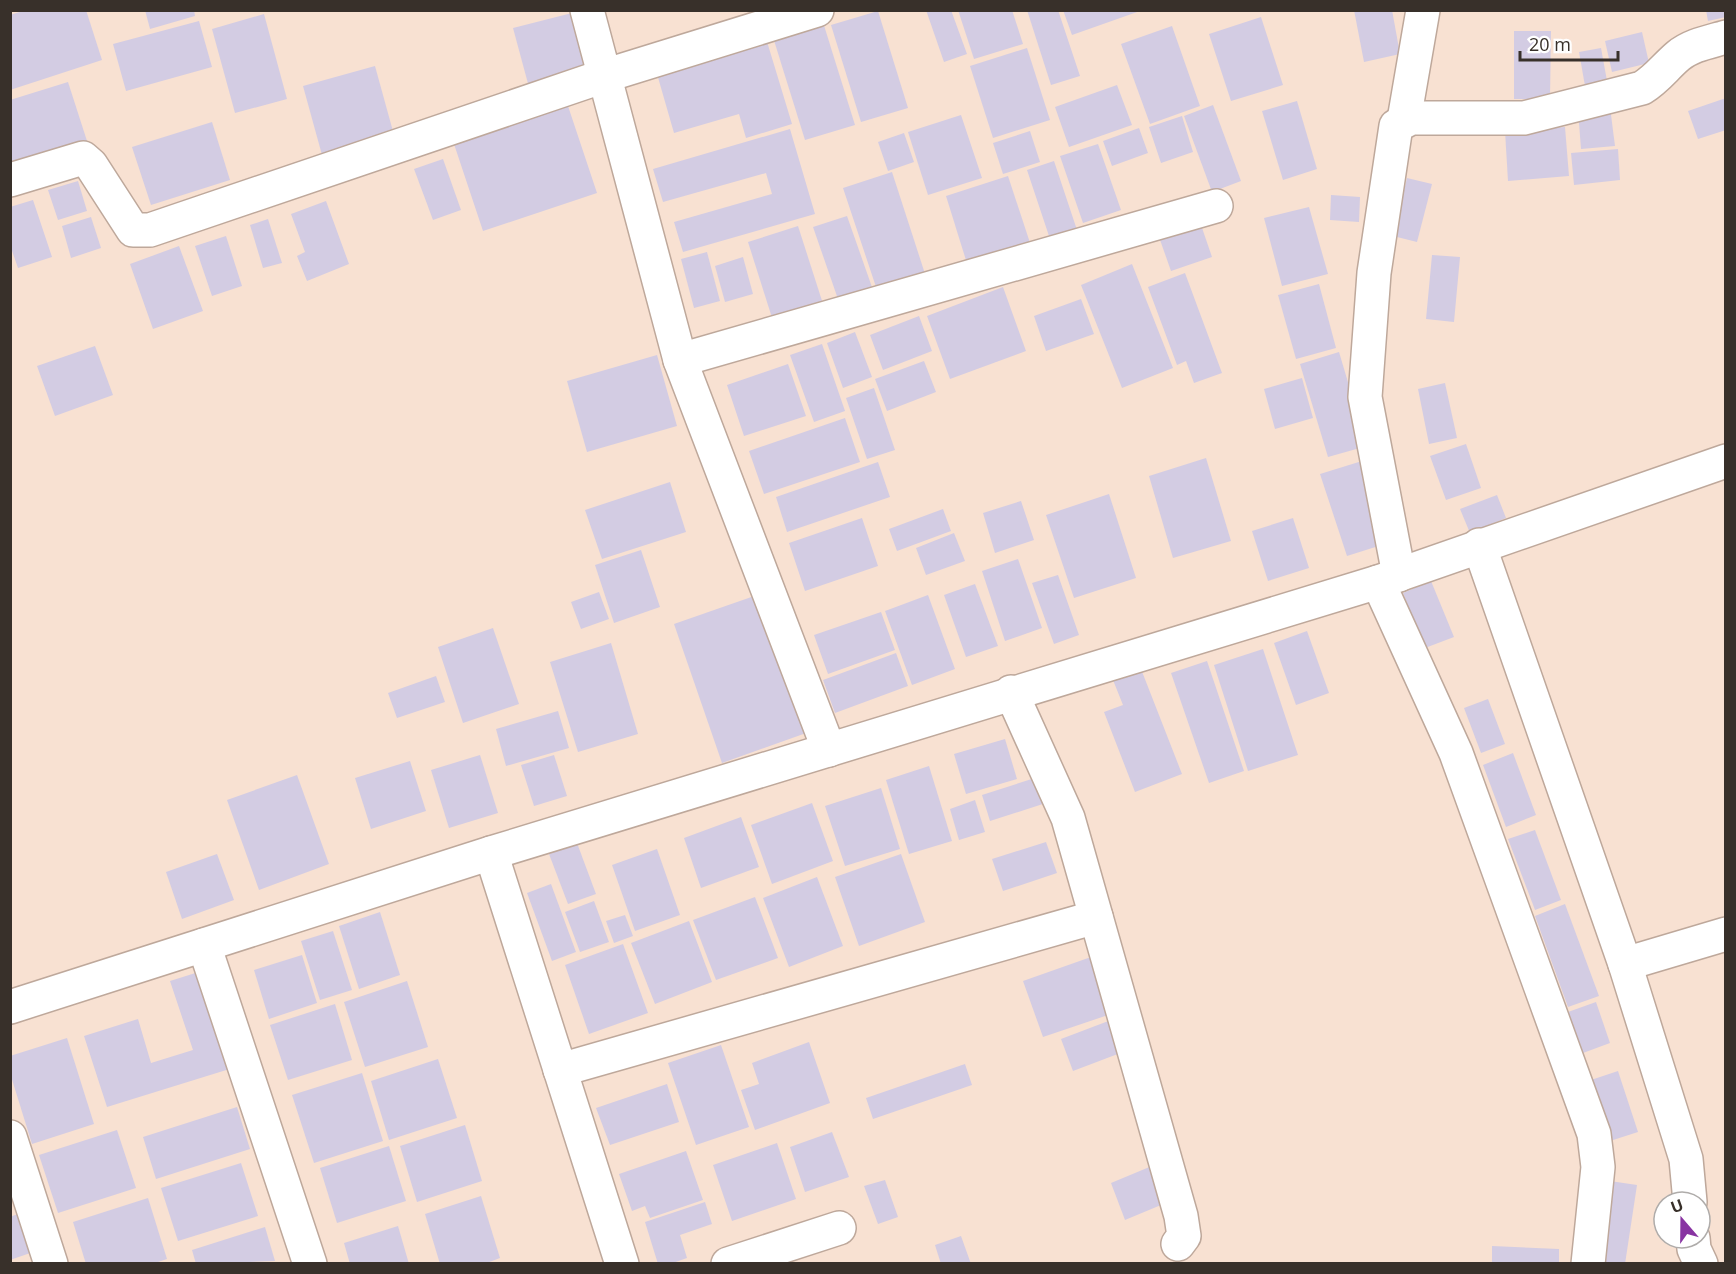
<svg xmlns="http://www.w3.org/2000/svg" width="1736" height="1274" font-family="'Open Sans',sans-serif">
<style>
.building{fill:#d3cce3}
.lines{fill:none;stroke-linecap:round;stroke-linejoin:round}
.street-casing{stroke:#bea89b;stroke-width:36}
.street{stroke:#fff;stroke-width:33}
</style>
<rect width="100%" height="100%" fill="#f8e1d2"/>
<g class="building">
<path d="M26,10h60l16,50 -92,30v-75z"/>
<path d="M145,10h49l1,6 -45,13z"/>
<path d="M926,10h25l16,44 -23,8z"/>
<path d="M958,10h54l11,34 -49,15z"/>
<path d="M1027,10h31l22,66 -29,9z"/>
<path d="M1063,10h77v1l-68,24z"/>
<path d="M1354,10h38l8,44 -36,8z"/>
<path d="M1706,10h20v7l-18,4z"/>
<path d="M878,11l30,97 -47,14 -30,-97z"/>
<path d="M572,13l17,61 -59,17 -17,-63z"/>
<path d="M264,14l23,85 -52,14 -23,-84z"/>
<path d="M1261,17l22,68 -52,16 -22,-67z"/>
<path d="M822,19l33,106 -50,15 -33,-106z"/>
<path d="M199,21l13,46 -86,24 -13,-47z"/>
<path d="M1172,26l28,80 -50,18 -29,-80z"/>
<path d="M1514,31h37l-1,68h-36z"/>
<path d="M1642,32l7,31 -37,9 -7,-31z"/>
<path d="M765,35l27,89 -46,14 -7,-24 -65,19 -19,-66z"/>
<path d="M1027,48l23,72 -57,18 -23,-72z"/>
<path d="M1601,48l6,33 -22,5 -6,-34z"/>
<path d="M375,66l19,69 -72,20 -19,-69z"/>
<path d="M68,82l19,59 -77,24v-65z"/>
<path d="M1117,85l15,40 -63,22 -14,-40z"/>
<path d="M1726,98v32l-28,9 -10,-28z"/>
<path d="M1297,101l20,68 -34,11 -21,-69z"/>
<path d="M1213,105l28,76 -29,11 -28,-76z"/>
<path d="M568,106l29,87 -114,38 -29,-87z"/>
<path d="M1610,107l5,39 -34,3 -3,-39z"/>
<path d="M961,115l21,63 -54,17 -20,-63z"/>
<path d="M1182,116l11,36 -32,11 -12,-36z"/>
<path d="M212,122l18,58 -79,25 -19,-58z"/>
<path d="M1565,127l4,49 -61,5 -3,-50z"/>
<path d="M1139,128l9,25 -36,13 -9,-25z"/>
<path d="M790,129l25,85 -132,38 -9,-30 98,-28 -6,-21 -103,29 -10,-33z"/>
<path d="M1030,131l10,31 -37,12 -10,-31z"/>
<path d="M904,133l10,29 -26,9 -10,-29z"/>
<path d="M1098,144l23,66 -38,13 -23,-67z"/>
<path d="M1618,149l2,31 -46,5 -3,-32z"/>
<path d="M443,159l18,51 -28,10 -19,-51z"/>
<path d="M1054,161l26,78 -27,9 -26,-78z"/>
<path d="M892,172l35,108 -48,16 -36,-108z"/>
<path d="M1008,176l25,76 -63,21 -24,-77z"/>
<path d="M1407,178l25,6 -15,58 -24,-6z"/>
<path d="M78,181l9,30 -29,9 -10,-30z"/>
<path d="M1331,195l29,2 -1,25 -29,-2z"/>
<path d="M33,200l19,57 -34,11 -8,-23v-38z"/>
<path d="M326,201l23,63 -42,17 -10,-25 8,-4 -14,-38z"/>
<path d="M1309,207l19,67 -46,12 -18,-68z"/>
<path d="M847,216l26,74 -34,12 -26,-75z"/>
<path d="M91,217l10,31 -30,10 -9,-32z"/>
<path d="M268,219l14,44 -19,5 -13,-43z"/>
<path d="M1200,222l12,35 -41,14 -12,-34z"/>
<path d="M798,226l26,81 -50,17 -26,-82z"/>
<path d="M226,236l16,50 -30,10 -17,-50z"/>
<path d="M179,246l24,65 -50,18 -23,-65z"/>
<path d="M707,252l13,49 -26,7 -13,-49z"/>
<path d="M1432,255l28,2 -6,65 -28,-3z"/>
<path d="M743,257l10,37 -28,8 -10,-36z"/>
<path d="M1132,264l41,104 -51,20 -41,-103z"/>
<path d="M1185,273l37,100 -28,10 -8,-22 -9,4 -29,-78z"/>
<path d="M1319,284l17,64 -40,11 -18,-64z"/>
<path d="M1003,287l23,64 -76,28 -23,-63z"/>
<path d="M1081,299l13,35 -48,17 -12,-35z"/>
<path d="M919,316l13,35 -49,19 -13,-35z"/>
<path d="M855,332l17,45 -29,11 -16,-45z"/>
<path d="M822,344l23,67 -31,11 -24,-67z"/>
<path d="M95,346l18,49 -58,21 -18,-50z"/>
<path d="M1339,352l28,94 -39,11 -28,-93z"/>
<path d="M657,355l20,71 -90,26 -20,-71z"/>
<path d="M924,361l12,31 -49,19 -12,-32z"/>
<path d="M788,364l18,52 -62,20 -17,-51z"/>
<path d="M1302,378l11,40 -38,11 -11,-40z"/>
<path d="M1445,383l12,55 -28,6 -11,-55z"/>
<path d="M874,388l21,62 -28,9 -21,-61z"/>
<path d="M845,418l15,44 -96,32 -15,-43z"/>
<path d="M1466,444l15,44 -35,12 -16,-44z"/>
<path d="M1206,458l25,83 -58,17 -24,-82z"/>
<path d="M1362,461l26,82 -41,13 -27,-82z"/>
<path d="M878,462l12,35 -103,35 -11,-35z"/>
<path d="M670,482l16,50 -84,27 -17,-49z"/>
<path d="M1109,494l27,84 -62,20 -28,-83z"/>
<path d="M1497,495l9,23 -36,15 -10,-24z"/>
<path d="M1021,501l13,39 -39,13 -12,-40z"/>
<path d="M943,509l8,22 -54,20 -8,-22z"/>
<path d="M862,518l16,48 -73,25 -16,-48z"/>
<path d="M1293,518l16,50 -41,13 -16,-50z"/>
<path d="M954,533l11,28 -39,14 -10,-27z"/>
<path d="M641,550l19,57 -46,16 -19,-58z"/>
<path d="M1018,559l24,69 -37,13 -23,-70z"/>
<path d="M1058,575l21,60 -25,9 -22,-61z"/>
<path d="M1431,581l23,56 -29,11 -22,-55z"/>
<path d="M975,584l23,62 -32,11 -22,-62z"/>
<path d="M599,592l10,27 -28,10 -10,-27z"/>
<path d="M760,594l49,138 -87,31 -48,-139z"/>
<path d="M928,595l27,74 -43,16 -27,-74z"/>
<path d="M881,612l14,38 -67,24 -14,-39z"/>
<path d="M493,628l26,76 -56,19 -25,-76z"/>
<path d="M1307,631l22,62 -33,12 -22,-62z"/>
<path d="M611,643l27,91 -60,18 -28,-90z"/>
<path d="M1263,649l35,106 -50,16 -34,-106z"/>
<path d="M896,653l12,33 -73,27 -12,-33z"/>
<path d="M1207,661l37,110 -35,12 -38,-110z"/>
<path d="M1141,669l41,105 -47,18 -31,-80 19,-7 -10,-25z"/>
<path d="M436,676l9,26 -48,16 -9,-25z"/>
<path d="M1488,699l17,45 -24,9 -17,-45z"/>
<path d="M558,711l11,37 -63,18 -10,-37z"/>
<path d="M1005,739l12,40 -51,15 -12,-40z"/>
<path d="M1513,753l23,62 -30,12 -23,-62z"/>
<path d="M480,755l18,58 -49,15 -18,-58z"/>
<path d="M554,755l13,41 -33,10 -13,-41z"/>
<path d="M410,761l16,50 -55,18 -16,-51z"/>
<path d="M929,766l23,75 -43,13 -23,-74z"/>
<path d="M297,775l32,89 -70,26 -32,-90z"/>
<path d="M1041,776l8,26 -59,19 -8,-26z"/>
<path d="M881,788l19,61 -55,17 -20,-60z"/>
<path d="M975,800l10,32 -26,8 -9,-31z"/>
<path d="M812,803l21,58 -61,23 -21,-59z"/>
<path d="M741,817l18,50 -58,21 -17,-50z"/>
<path d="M1535,830l26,70 -26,10 -27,-71z"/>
<path d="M1046,842l11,31 -54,18 -11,-32z"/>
<path d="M577,843l19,51 -28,10 -19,-50z"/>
<path d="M657,849l23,66 -45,16 -23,-66z"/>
<path d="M217,854l17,46 -52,19 -16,-47z"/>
<path d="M901,854l24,68 -66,24 -24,-69z"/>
<path d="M817,877l26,69 -54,21 -26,-69z"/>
<path d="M551,884l25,68 -24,9 -25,-68z"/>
<path d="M755,897l23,61 -62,22 -23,-60z"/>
<path d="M594,901l15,41 -29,10 -15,-40z"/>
<path d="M1565,904l34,92 -31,11 -33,-91z"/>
<path d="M380,912l20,63 -41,14 -20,-63z"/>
<path d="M625,915l8,21 -19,7 -8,-22z"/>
<path d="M689,921l23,61 -57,22 -24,-61z"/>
<path d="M333,931l19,59 -32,10 -19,-59z"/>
<path d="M623,944l25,69 -59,21 -24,-69z"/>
<path d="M302,955l15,48 -48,16 -15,-49z"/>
<path d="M1091,957l20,57 -68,23 -20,-56z"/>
<path d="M205,970l31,97 -129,40 -23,-71 54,-17 13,44 42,-13 -23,-69z"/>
<path d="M407,981l21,66 -63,20 -21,-65z"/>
<path d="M1596,1002l14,41 -27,10 -15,-41z"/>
<path d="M335,1004l17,56 -64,20 -18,-55z"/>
<path d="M1111,1020l12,32 -50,19 -12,-32z"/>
<path d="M67,1038l27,86 -62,20 -22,-71v-17z"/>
<path d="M809,1042l21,61 -75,27 -14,-40 18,-6 -7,-21z"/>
<path d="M721,1045l28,82 -53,18 -28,-82z"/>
<path d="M438,1059l19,59 -68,22 -18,-59z"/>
<path d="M965,1064l7,21 -99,34 -7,-21z"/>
<path d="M1618,1071l20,61 -28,9 -19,-61z"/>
<path d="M362,1073l21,68 -69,22 -22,-68z"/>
<path d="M667,1084l12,38 -69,23 -14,-37z"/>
<path d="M237,1107l13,42 -94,30 -13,-42z"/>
<path d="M465,1125l17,56 -65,21 -17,-56z"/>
<path d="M117,1130l19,58 -78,25 -19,-58z"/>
<path d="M832,1132l17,45 -44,15 -15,-45z"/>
<path d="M777,1143l19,56 -64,22 -19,-56z"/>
<path d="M389,1146l17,55 -69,22 -17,-55z"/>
<path d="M686,1151l17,49 -53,18 -5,-12 -13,5 -13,-37z"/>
<path d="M241,1163l17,53 -80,25 -17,-53z"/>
<path d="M1159,1163l14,37 -48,20 -14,-37z"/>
<path d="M885,1180l13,37 -20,7 -14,-38z"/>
<path d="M1610,1181l27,4 -12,79h-28z"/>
<path d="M481,1196l19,62 -16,6h-44l-15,-50z"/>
<path d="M148,1198l19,61 -15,5h-66l-13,-42z"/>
<path d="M705,1202l7,22 -32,11 7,23 -17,6h-12l-13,-42z"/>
<path d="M25,1211l14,39 -29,10v-43z"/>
<path d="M398,1226l11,38h-59l-6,-21z"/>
<path d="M265,1227l10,34 -79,3 -4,-14z"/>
<path d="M961,1236l10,28h-30l-6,-19z"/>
<path d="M1492,1246l67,3v15h-67z"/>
</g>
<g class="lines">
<defs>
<g id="street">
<path d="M587,10l93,350 149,390"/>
<path d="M1404,120l19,-110"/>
<path d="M10,180l73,-22 8,7 42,65h17l454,-154 213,-66"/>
<path d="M680,360l536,-154"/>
<path d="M1479,545l146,419 61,195 4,43"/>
<path d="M1399,575l-34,-178 9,-124 22,-147 15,-8h113l118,-30c15,-9 23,-21 36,-32 13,-11 31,-14 48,-19"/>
<path d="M1378,582l78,171 138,381 4,33 -10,97"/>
<path d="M1011,692l57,126 113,398 3,20 -6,8"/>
<path d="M491,853l131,411"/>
<path d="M204,945l106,319"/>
<path d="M1625,964l101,-30"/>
<path d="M10,1007l481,-154 887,-271 348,-121"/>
<path d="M560,1070l536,-153"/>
<path d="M10,1137l41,127"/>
<path d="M1693,1238l1,11 7,15"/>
<path d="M728,1264l111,-36"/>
</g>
</defs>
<use href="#street" class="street-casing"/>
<use href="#street" class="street"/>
</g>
<rect width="1736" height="1274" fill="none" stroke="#38302a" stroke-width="24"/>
<g transform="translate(1682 1220) rotate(340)"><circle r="28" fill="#ffffff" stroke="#afacaa" stroke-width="1.5"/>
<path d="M0-4.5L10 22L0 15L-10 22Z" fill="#8834a2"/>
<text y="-9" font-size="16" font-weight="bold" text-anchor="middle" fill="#38302a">U</text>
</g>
<path d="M1520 51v9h98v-9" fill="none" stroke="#38302a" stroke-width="3"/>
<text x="1529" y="51" font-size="18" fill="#38302a" stroke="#ffffff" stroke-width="4.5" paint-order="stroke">20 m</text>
</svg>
